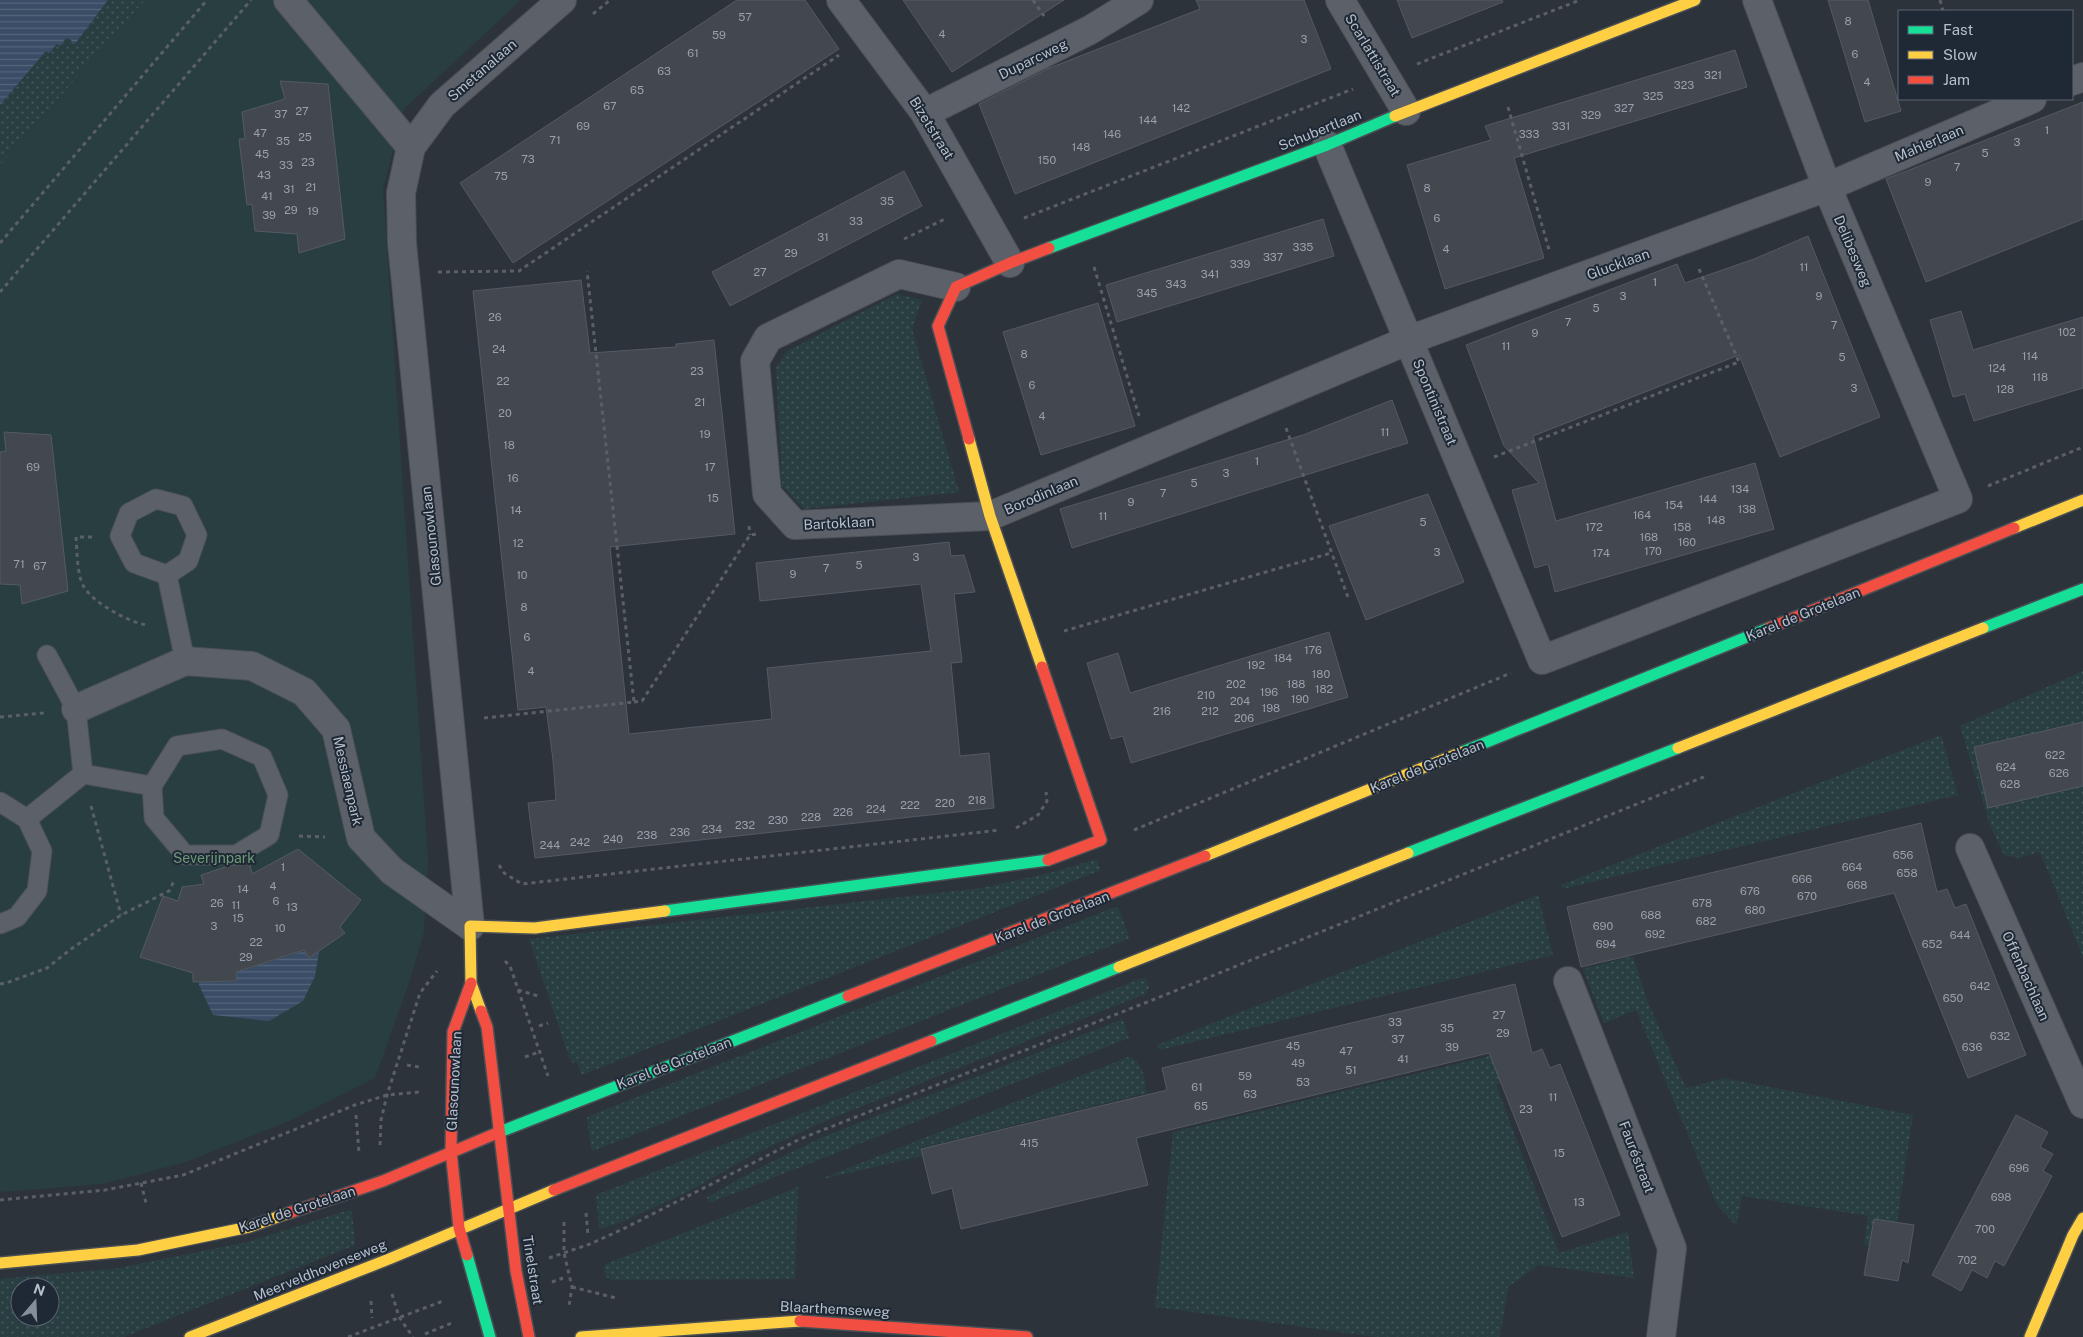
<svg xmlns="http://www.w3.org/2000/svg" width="2083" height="1337" font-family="'Public Sans',sans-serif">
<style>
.grass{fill:url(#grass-dots);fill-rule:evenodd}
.park{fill:#293e41}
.water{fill:url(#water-rules)}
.building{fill:#43484f;stroke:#545a63}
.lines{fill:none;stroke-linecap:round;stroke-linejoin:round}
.lane-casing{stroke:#4a4f55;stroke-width:21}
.street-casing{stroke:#4a4f55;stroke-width:30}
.fast-casing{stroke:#4a4f55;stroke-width:14}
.slow-casing{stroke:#4a4f55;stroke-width:14}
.jam-casing{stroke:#4a4f55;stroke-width:14}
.path{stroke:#5a6065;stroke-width:3;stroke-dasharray:4 4;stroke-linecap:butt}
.lane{stroke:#5c6169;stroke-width:19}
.street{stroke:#5c6169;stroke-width:28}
.fast{stroke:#16e098;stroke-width:11}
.slow{stroke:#ffcf43;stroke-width:11}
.jam{stroke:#f24e42;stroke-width:11}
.labels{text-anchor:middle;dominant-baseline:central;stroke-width:4;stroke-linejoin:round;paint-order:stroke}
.number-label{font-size:11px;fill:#9aa1ac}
.street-label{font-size:14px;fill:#b7bfcb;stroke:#1f2936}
.park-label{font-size:14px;fill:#6e9c77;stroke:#1f2936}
</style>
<defs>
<pattern id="grass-dots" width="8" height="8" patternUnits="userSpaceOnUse" patternTransform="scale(1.25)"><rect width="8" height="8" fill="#293e41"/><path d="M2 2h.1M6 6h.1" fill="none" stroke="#46585b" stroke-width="1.8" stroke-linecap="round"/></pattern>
<pattern id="water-rules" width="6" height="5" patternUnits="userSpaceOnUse" patternTransform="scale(1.25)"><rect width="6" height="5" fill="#3a4d66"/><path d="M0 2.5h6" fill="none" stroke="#54657b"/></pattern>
</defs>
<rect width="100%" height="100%" fill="#2c333b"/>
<g class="grass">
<path d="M108,0h77l-185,213v-108l46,-54 11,-8 3,2 7,-8 8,7z"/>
<path d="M897,294l25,6 -10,29 47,163 -155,17 -22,-23 -6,-118 11,-17z"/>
<path d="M2083,671v286l-43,-105 -21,6 -15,-3 -14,-30 -30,-99z"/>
<path d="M1941,735l17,60 -396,94 -1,-4z"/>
<path d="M1096,859l5,11 -517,204h-3l-4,-12 -4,1 -3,-3 -41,-121 453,-51 76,-17z"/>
<path d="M1538,895l15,60 -393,95 -3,-5z"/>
<path d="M1115,907l4,2 10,27 -1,3 -535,212 -2,-2 -4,-31 2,-2z"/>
<path d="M1633,956l14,44 39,88 38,-10 189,37 -20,134 -29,-4 4,-29 -126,-20 -6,30 -19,-21 -81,-195 -32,13 -21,-54z"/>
<path d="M1142,978h4l3,10 -4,6 -320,127 -69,32 -68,39 -69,31 -20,6 -3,-34z"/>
<path d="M1123,1019l6,19 -420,165 -2,-6 58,-32 58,-28z"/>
<path d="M1531,1046v3l-20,8 6,19 -21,9 63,168 69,-21 6,46 -95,-13 -31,22 -8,50h-124l-221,-30 18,-175z"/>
<path d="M1128,1057c16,4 16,22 19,36l-227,55 2,8 -104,24z"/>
<path d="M798,1187l-3,92 -182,1 -7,-3 -2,-9 2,-4z"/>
<path d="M349,1210l3,2 3,32 -2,2 -229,91h-124v-58l119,-11 128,-26zM20,1287h30v30h-30z"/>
</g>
<path class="park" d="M145,0h376l-117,109 -21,80 45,671 -4,72 -13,45 -36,101 -86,43 -103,41 -83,22 -103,8v-1027z"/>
<g class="water">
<path d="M0,0h108l-33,44 -8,-7 -7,9 -3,-2 -8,9 -3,-2 -46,54z"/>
<path d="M304,951l5,7 10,-6 -4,24 -12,25 -34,20 -56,-6 -14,-30v-3h38v-10z"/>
</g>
<g class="building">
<path d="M737,0h68l34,49 -326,214 -53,-80z"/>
<path d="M903,0h161l-112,72z"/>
<path d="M1196,0h108l27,69 -316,125 -36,-90 68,-35 153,-60z"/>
<path d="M1397,0h105l1,2 -91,36z"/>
<path d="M1828,0h40l33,111 -36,11z"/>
<path d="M1735,50l12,37 -233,71 30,100 -99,31 -38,-124 84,-25 -6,-14z"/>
<path d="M280,81l48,3 17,155 -46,14 -2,-19 -42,-3 -3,-27 -5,1 -8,-66h6l-3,-27 43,-13z"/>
<path d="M2083,102v117l-157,63 -40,-103z"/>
<path d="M904,171l18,35 -192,100 -18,-34z"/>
<path d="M1323,219l11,37 -217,66 -11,-37z"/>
<path d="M1808,236l72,181 -100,40 -41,-102 -206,81 23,85 199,-58 19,66 -219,63 -7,-28 -13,4 -23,-78 27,-7 -35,-37 -38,-101 211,-81 8,19 69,-24z"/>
<path d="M581,280l9,73 86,-6v-3l38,-4 14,128 7,66 -125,13 19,187 143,-15 -5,-51 164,-17 -10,-67 -161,17 -4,-38 193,-21 2,14 13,-1 11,37 -21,2 8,68 -11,1 9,93 29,-3 5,55 -459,50 -7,-55 28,-3 -3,-40 -7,-53 -28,3 -45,-419z"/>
<path d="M1098,303l37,123 -94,29 -38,-123z"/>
<path d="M1961,311l12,39 110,-33v71l-109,33 -9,-27 -12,3 -23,-77z"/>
<path d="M1392,400l16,43 -336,105 -12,-39 243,-74z"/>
<path d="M4,432l47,3 17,156 -46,13 -2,-19 -20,-1v-132l6,-1z"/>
<path d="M1428,494l36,88 -98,38 -37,-94z"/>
<path d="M1329,632l19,65 -217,66 -8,-27 -12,3 -24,-76 31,-10 12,40z"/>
<path d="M2083,722v64l-95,22 -14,-61z"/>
<path d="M1921,823l16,69 10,-3 8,19 11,-4 60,151 -58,23 -74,-185 -313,74 -14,-60z"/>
<path d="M298,849l63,51 -21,27 5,6 -36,25 -5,-8 -68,22 1,9 -44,1v-9l-53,-16 23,-61 15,5 4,-14 22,-3 -3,-9 27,-9 13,-1 8,-5 3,14z"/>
<path d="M1515,984l17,69 10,-4 8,19 10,-4 60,151 -58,22 -73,-184 -353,85 12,47 -187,44 -9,-41 -20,6 -11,-45 246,-59 -5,-22z"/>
<path d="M2016,1115l32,17 -8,15 13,7 -10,17 9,5 -48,90 -9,-5 -8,17 -15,-8 -11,21 -29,-16z"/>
<path d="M1874,1219l40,6 -6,38 -6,-3 -4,21 -34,-6z"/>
</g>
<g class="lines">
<defs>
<g id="lane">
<path d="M167,575l-33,-12 -14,-27 9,-23 27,-14 27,7 14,29 -9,26 -21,14 18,86"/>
<path d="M83,774l69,12 2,32 31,37h51l33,-20 9,-40 -16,-38 -40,-18 -45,7 -25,40"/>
<path d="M0,802l27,17 15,32 -5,40 -20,26 -17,7"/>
<path d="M27,819l56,-45 -7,-65 -29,-54"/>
</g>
<g id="street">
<path d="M288,0l123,147"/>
<path d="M841,0l84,113 85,150"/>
<path d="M1340,0l66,111"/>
<path d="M2072,81l11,-4"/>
<path d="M925,113l165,-83 49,-30"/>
<path d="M1327,145l215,515 416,-161 -131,-312 -70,-187"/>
<path d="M956,287l-57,-13 -131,64 -13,23 12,133 28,31 195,-9 419,-176 418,-153 205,-88"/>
<path d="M76,709l109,-48 67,5 52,26 32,37 25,109 31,33 78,55"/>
<path d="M1970,848l113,256"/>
<path d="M470,926l-68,-683 -1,-50 10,-46 31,-42 120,-105"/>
<path d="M1568,981l104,267 -11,89"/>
</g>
<g id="fast">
<path d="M1049,248l278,-103 68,-29"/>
<path d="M1983,628l100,-39"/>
<path d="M1462,752l307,-124"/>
<path d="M1408,853l270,-105"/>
<path d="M665,911l383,-51"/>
<path d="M931,1041l188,-74"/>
<path d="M497,1133l351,-137"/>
<path d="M467,1255l23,82"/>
</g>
<g id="slow">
<path d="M1395,116l300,-116"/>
<path d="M969,439l21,77 52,151"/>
<path d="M2014,528l69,-28"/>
<path d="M1678,748l305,-120"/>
<path d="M1205,856l257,-104"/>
<path d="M1119,967l289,-114"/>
<path d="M481,1011l-10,-28 -1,-57 65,2 130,-17"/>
<path d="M0,1263l138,-13 111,-23 40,-14"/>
<path d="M190,1337l199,-78 165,-69"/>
<path d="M581,1337l219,-16"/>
<path d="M2030,1337l43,-102 10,-17"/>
</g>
<g id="jam">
<path d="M969,439l-31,-113 18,-39 54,-24 39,-15"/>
<path d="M1769,628l245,-100"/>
<path d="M1042,667l59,173 -53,20"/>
<path d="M848,996l357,-140"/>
<path d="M481,1011l6,16 29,244 13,66"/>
<path d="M554,1190l377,-149"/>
<path d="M289,1213l94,-32 114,-48"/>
<path d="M467,1255l-8,-27 -8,-77 2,-119 18,-49"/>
<path d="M800,1321l227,16"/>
</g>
</defs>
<use href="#lane" class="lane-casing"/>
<use href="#street" class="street-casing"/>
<use href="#fast" class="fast-casing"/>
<use href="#slow" class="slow-casing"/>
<use href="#jam" class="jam-casing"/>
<g class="path">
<path d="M1033,0l11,16"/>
<path d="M1940,0l3,11"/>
<path d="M593,14l17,-14"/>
<path d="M1417,64l163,-64"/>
<path d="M1508,107l42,146"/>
<path d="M1024,218l329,-129"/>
<path d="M904,239l41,-20"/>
<path d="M0,243l207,-243"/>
<path d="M1094,267l45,149"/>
<path d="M438,272l81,-1 320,-216"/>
<path d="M0,292l251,-292"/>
<path d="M1286,428l63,172"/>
<path d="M1494,457l245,-95 -40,-93"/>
<path d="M1988,486l95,-39"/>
<path d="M749,526l1,9"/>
<path d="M92,537h-16c1,14 1,39 8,50 9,16 45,35 62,38"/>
<path d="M1064,631l267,-78"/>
<path d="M634,702l8,-1 108,-166 8,-1"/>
<path d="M0,717l44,-4"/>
<path d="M484,718l150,-16 -47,-431"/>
<path d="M91,806l30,109"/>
<path d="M1016,828l22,-13 9,-14 -1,-9"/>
<path d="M1134,830l377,-157"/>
<path d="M299,836l26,1"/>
<path d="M499,865l5,8 18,11 478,-54"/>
<path d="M505,961l5,5 38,110"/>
<path d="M0,984l6,-1 41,-15 24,-19 50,-34 48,-24 5,-10"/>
<path d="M518,990l20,6"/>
<path d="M539,1026l9,-3"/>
<path d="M525,1057l14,-5"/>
<path d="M407,1065l12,2"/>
<path d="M356,1115l3,38"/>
<path d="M380,1145l1,-25 6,-25 33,-102 17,-22"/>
<path d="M141,1183l5,20"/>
<path d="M0,1200l105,-10 78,-15 172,-70 32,-10 32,-3"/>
<path d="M586,1213l2,22"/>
<path d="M564,1222v31l8,34 -3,19"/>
<path d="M549,1258l41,-14 33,-15 177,-90 365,-144 541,-219"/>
<path d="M552,1282l11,-4"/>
<path d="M572,1287l44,11"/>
<path d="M392,1294l7,23 14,20"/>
<path d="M371,1301l1,17"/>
<path d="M425,1334l27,-11"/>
<path d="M348,1337l95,-36"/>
</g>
<use href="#lane" class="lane"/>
<use href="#street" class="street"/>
<use href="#fast" class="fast"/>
<use href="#slow" class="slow"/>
<use href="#jam" class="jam"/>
</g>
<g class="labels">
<g class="number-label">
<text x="745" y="17">57</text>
<text x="1848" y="21">8</text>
<text x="942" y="34">4</text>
<text x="719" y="35">59</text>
<text x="1304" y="39">3</text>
<text x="693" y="53">61</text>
<text x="1855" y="54">6</text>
<text x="664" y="71">63</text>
<text x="1713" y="75">321</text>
<text x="1867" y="82">4</text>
<text x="1684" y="85">323</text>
<text x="637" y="90">65</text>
<text x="1653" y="96">325</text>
<text x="610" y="106">67</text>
<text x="1181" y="108">142</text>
<text x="1624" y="108">327</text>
<text x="302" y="111">27</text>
<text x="281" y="114">37</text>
<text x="1591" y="115">329</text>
<text x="1148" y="120">144</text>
<text x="583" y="126">69</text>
<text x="1561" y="126">331</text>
<text x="2047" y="130">1</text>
<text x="260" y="133">47</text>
<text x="1112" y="134">146</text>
<text x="1529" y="134">333</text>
<text x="305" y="137">25</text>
<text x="555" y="140">71</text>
<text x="283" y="141">35</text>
<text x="2017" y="142">3</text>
<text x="1081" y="147">148</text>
<text x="1985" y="153">5</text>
<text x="262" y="154">45</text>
<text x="528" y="159">73</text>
<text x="1047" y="160">150</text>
<text x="308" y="162">23</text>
<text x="286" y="165">33</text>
<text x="1957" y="167">7</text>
<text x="264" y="175">43</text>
<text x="501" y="176">75</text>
<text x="1928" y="182">9</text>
<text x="311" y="187">21</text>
<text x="1427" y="188">8</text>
<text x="289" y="189">31</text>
<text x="267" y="196">41</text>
<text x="887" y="201">35</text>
<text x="291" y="210">29</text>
<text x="313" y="211">19</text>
<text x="269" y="215">39</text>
<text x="1437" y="218">6</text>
<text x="856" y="221">33</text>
<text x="823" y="237">31</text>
<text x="1303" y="247">335</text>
<text x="1446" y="249">4</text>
<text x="791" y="253">29</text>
<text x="1273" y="257">337</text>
<text x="1240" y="264">339</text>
<text x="1804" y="267">11</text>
<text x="760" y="272">27</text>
<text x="1210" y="274">341</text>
<text x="1655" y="282">1</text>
<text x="1176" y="284">343</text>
<text x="1147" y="293">345</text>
<text x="1623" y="296">3</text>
<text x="1819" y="296">9</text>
<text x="1596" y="308">5</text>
<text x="495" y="317">26</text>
<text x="1568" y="322">7</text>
<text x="1834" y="325">7</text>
<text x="2067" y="332">102</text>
<text x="1535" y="333">9</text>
<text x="1506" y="346">11</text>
<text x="499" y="349">24</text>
<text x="1024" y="354">8</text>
<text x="2030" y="356">114</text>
<text x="1842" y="357">5</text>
<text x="1997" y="368">124</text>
<text x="697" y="371">23</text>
<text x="2040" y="377">118</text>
<text x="503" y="381">22</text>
<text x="1032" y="385">6</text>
<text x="1854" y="388">3</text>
<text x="2005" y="389">128</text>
<text x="700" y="402">21</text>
<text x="505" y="413">20</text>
<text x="1042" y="416">4</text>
<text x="1385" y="432">11</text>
<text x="705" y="434">19</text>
<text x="509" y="445">18</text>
<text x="1257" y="461">1</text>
<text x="33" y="467">69</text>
<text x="710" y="467">17</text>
<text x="1226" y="473">3</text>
<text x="513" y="478">16</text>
<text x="1194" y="483">5</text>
<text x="1740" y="489">134</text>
<text x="1163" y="493">7</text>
<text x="713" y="498">15</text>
<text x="1708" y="499">144</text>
<text x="1131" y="502">9</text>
<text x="1674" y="505">154</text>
<text x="1747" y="509">138</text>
<text x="516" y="510">14</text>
<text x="1642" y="515">164</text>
<text x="1103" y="516">11</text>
<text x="1716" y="520">148</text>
<text x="1423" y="522">5</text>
<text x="1594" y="527">172</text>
<text x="1682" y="527">158</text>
<text x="1649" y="537">168</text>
<text x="1687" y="542">160</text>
<text x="518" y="543">12</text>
<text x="1653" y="551">170</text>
<text x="1437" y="552">3</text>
<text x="1601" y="553">174</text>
<text x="916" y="557">3</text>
<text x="19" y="564">71</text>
<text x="859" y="565">5</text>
<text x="40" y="566">67</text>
<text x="826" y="568">7</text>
<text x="793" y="574">9</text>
<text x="522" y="575">10</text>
<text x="524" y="607">8</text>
<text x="527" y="637">6</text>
<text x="1313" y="650">176</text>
<text x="1283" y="658">184</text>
<text x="1256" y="665">192</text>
<text x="531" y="671">4</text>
<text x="1321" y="674">180</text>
<text x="1236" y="684">202</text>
<text x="1296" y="684">188</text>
<text x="1324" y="689">182</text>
<text x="1269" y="692">196</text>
<text x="1206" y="695">210</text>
<text x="1300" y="699">190</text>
<text x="1240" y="701">204</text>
<text x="1271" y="708">198</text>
<text x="1162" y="711">216</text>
<text x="1210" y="711">212</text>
<text x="1244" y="718">206</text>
<text x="2055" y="755">622</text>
<text x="2006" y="767">624</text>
<text x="2059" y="773">626</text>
<text x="2010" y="784">628</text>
<text x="977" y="800">218</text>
<text x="945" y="803">220</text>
<text x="910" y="805">222</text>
<text x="876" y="809">224</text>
<text x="843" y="812">226</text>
<text x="811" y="817">228</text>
<text x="778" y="820">230</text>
<text x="745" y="825">232</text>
<text x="712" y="829">234</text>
<text x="680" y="832">236</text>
<text x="647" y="835">238</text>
<text x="613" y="839">240</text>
<text x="580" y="842">242</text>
<text x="550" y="845">244</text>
<text x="1903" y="855">656</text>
<text x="283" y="867">1</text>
<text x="1852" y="867">664</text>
<text x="1907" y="873">658</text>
<text x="1802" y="879">666</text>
<text x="1857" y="885">668</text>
<text x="273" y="886">4</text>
<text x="243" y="889">14</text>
<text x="1750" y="891">676</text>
<text x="1807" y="896">670</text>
<text x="276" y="901">6</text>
<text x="217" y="903">26</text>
<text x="1702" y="903">678</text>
<text x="236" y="905">11</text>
<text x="292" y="907">13</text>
<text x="1755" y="910">680</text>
<text x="1651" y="915">688</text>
<text x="238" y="918">15</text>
<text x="1706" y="921">682</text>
<text x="214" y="926">3</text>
<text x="1603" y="926">690</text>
<text x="280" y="928">10</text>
<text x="1655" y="934">692</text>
<text x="1960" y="935">644</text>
<text x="256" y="942">22</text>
<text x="1606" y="944">694</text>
<text x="1932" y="944">652</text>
<text x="246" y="957">29</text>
<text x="1980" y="986">642</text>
<text x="1953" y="998">650</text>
<text x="1499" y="1015">27</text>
<text x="1395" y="1022">33</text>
<text x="1447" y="1028">35</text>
<text x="1503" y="1033">29</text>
<text x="2000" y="1036">632</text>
<text x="1398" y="1039">37</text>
<text x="1293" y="1046">45</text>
<text x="1452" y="1047">39</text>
<text x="1972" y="1047">636</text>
<text x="1346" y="1051">47</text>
<text x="1403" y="1059">41</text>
<text x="1298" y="1063">49</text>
<text x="1351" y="1070">51</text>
<text x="1245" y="1076">59</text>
<text x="1303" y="1082">53</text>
<text x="1197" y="1087">61</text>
<text x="1250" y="1094">63</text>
<text x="1553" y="1097">11</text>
<text x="1201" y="1106">65</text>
<text x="1526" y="1109">23</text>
<text x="1029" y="1143">415</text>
<text x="1559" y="1153">15</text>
<text x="2019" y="1168">696</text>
<text x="2001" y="1197">698</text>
<text x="1579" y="1202">13</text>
<text x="1985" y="1229">700</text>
<text x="1967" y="1260">702</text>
</g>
<g class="street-label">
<text transform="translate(1373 55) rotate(59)">Scarlattistraat</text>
<text transform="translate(1033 59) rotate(-26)">Duparcweg</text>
<text transform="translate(482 70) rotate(-41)">Smetanalaan</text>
<text transform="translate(932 128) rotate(58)">Bizetstraat</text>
<text transform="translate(1320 130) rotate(-22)">Schubertlaan</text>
<text transform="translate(1929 143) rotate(-23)">Mahlerlaan</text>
<text transform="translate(1853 251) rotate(67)">Delibesweg</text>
<text transform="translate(1618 264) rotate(-20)">Glucklaan</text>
<text transform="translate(1435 402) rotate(67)">Spontinistraat</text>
<text transform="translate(1041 495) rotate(-23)">Borodinlaan</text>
<text transform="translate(839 523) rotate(-3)">Bartoklaan</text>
<text transform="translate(431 536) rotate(-96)">Glasounowlaan</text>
<text transform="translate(1803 614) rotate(-22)">Karel de Grotelaan</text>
<text transform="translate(1427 766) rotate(-22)">Karel de Grotelaan</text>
<text transform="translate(348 781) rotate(77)">Messiaenpark</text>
<text transform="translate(1052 917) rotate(-21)">Karel de Grotelaan</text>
<text transform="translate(2026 976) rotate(66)">Offenbachlaan</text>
<text transform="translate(674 1063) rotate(-21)">Karel de Grotelaan</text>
<text transform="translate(454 1081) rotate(-87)">Glasounowlaan</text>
<text transform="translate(1637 1157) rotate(69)">Fauréstraat</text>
<text transform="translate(297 1209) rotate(-18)">Karel de Grotelaan</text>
<text transform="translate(320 1270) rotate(-22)">Meerveldhovenseweg</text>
<text transform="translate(533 1270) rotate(81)">Tinelstraat</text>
<text transform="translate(835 1309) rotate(3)">Blaarthemseweg</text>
</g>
<g class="park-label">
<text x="214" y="858">Severijnpark</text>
</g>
</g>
<rect x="1898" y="10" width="175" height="90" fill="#1f2936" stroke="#5c6572"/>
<rect x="1908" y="26" width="25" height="8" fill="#16e098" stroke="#5c6572"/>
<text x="1943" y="35" font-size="15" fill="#b7bfcb">Fast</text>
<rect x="1908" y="51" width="25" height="8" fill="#ffcf43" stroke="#5c6572"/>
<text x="1943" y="60" font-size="15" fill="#b7bfcb">Slow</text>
<rect x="1908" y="76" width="25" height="8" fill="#f24e42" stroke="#5c6572"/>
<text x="1943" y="85" font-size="15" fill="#b7bfcb">Jam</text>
<g transform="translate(35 1302) rotate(19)"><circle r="24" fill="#1f2936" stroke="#5c6572"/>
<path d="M0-4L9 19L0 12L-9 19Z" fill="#868e99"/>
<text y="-8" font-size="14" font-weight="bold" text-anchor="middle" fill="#b7bfcb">N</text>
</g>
</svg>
